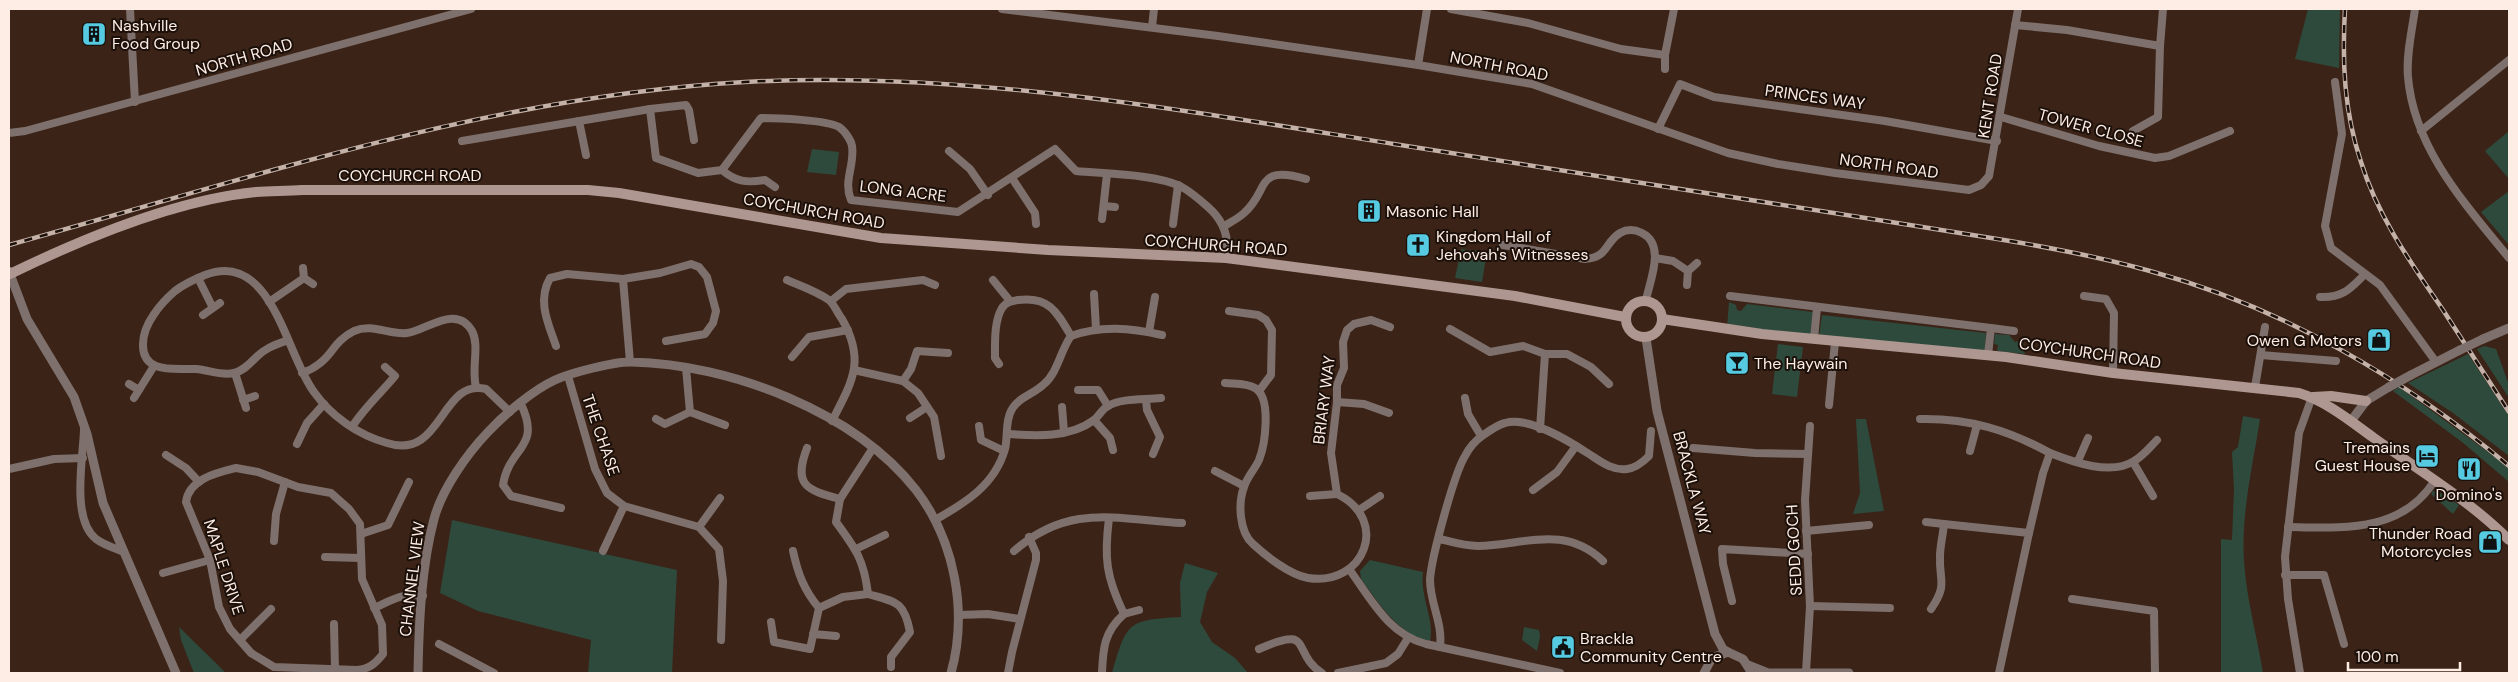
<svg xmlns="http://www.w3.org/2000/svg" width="2518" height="682" font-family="'DM Sans',sans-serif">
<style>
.green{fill:#2e4a3c}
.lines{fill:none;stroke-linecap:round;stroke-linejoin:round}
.minor{stroke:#7e706c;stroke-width:8}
.tertiary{stroke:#7e706c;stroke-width:9}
.secondary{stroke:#af9791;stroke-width:10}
.rail-casing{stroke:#c4b1a8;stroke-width:4.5}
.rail{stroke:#1b100a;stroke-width:2.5;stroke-dasharray:8;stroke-linecap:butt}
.tertiary-bridge{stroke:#7e706c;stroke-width:9}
.labels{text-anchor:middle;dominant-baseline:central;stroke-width:4;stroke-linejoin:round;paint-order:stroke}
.poi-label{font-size:16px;fill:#feede5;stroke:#1b100a;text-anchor:start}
.street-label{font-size:16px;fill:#feede5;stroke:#1b100a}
</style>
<rect width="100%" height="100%" fill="#3b2317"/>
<g class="green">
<path d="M2308,9h32l-1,59 -44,-9z"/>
<path d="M2509,131v48l-24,-28z"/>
<path d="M812,149l27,3 -3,23 -29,-3z"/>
<path d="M2509,191v54l-28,-33z"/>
<path d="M1461,249l26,3 -5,30 -27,-4z"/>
<path d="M1729,302l7,3 1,5 4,1 6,-7 66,8 -2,25 -84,-9z"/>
<path d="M1822,315l164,18 -1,18 -166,-15z"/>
<path d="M1995,334l14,1 6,7 6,-2 4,14 -28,-3 1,-6 -4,-1z"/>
<path d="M1778,344l25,3 -6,50 -25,-3z"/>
<path d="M2484,346l12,3 13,36v13l-32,-49z"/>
<path d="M2468,354l41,62v40l-56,-43 -45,-30z"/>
<path d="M2399,387l100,73 10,9v13l-47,-40 -69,-51z"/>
<path d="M2243,416l17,3c-7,46 -19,94 -16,141 2,38 13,75 19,113h-42v-134l11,1 2,-51 -2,-37 6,-5z"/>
<path d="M1856,419h10l18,92 -31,3 7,-21z"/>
<path d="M2433,491h4l22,14 -6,9 -22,-20z"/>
<path d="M452,520l225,50 -5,103h-84l3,-33 -113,-29 -38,-18z"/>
<path d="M1370,560l53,12c-3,27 12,47 7,70 -33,-9 -49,-36 -69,-63l-1,-8z"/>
<path d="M1185,563l33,10 -11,19 -7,30 12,20 23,16 13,15h-136c15,-51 15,-53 69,-56l-1,-34z"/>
<path d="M179,627l47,46h-32l-13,-33z"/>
<path d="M1524,627l15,3 1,7 -3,14 -15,-11z"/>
</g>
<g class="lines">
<g class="minor">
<path d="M130,9l5,93"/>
<path d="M1002,9l216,27 200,29 114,19 196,69 50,11 57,9 134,17 12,-5 8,-9 29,-167"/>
<path d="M1451,9l77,14 93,26 44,6 9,-46"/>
<path d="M2415,9c-3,22 -9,46 -7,68 6,72 58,128 101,181"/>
<path d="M2015,25l52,5 93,16 3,-37"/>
<path d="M1152,27l2,-18"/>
<path d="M1418,65l9,-56"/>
<path d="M1665,69v-14"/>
<path d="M2335,82l7,52 -17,92 6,22 49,37 56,77"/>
<path d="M650,109l36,-4 3,5 5,30"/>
<path d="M2001,117l98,29 56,12 14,-2 61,-25"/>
<path d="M579,121l7,34"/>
<path d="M1658,129l22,-45 34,13 171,24 112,20"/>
<path d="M2133,131l25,-14 2,-71"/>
<path d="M2421,131l88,-71"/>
<path d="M9,133l16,-2 446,-122"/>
<path d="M462,141l188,-32 6,49 42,15 24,-3 39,-52c16,0 66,2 78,9 5,3 12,13 13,19 3,19 -9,35 -1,54l107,12 97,-63 21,22c30,3 78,3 104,15 10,5 19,13 28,21 16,14 22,30 18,51"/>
<path d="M949,151l21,18 18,26"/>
<path d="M722,170c14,12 25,13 43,10l10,7"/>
<path d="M1012,178l23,35 1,11"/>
<path d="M1104,206l11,1"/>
<path d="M1102,219l5,-45"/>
<path d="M1173,224l5,-39"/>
<path d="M1224,226c7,-4 15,-8 20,-13 26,-22 10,-49 62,-34"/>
<path d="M1503,245l82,14c24,-2 19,-16 35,-26 7,-4 14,-4 22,0 24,12 8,47 4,67"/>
<path d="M1655,258l18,3 15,10"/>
<path d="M303,268l1,10 9,6"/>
<path d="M198,278l14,28"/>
<path d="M623,279l7,83"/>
<path d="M787,280c14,6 29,11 42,20 5,4 9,14 13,19 24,42 10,63 -10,102"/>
<path d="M993,280l17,21"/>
<path d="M1687,285l1,-14 9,-8"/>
<path d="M1094,294l2,35"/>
<path d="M1730,296l261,32 -3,27"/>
<path d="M2084,296l22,3 8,14 -1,60"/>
<path d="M2320,297c23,1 30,-8 45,-23"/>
<path d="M831,301l15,-12 77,-9 12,5"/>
<path d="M269,302l35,-24"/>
<path d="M1229,311l29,4 8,5 6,10 -1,45 -12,16"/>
<path d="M203,315l17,-12"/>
<path d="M1991,328l23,3"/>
<path d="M1450,329l40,23 33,-6 22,8h22l24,13 18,17"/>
<path d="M1149,332l6,-35"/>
<path d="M1814,339l3,-31"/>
<path d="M288,340c-7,3 -15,5 -21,9 -12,6 -19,21 -33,24 -13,3 -25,-3 -38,-4 -19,-1 -54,6 -53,-25 0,-20 18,-41 32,-53 9,-7 20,-12 30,-16 67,-26 81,80 109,117 17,24 44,43 73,51 56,18 53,-65 99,-54l24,23"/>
<path d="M556,346c-8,-23 -19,-45 -6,-68l17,-4 56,5 37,-6 31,-9 8,3 8,10 9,34 -3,12 -8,11 -39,7"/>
<path d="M2261,355l75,6"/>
<path d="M792,357l17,-20 39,-7"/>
<path d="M999,364l-4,-6c0,-15 -1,-37 7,-50 4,-6 10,-7 16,-8 31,-4 39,12 53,36 30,-11 60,-8 91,-1"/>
<path d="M854,370l49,11 15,12 16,24 7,39"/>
<path d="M235,373l11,35"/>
<path d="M302,373c6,-2 12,-5 17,-9 15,-11 14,-22 35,-33 19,-8 34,4 53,2 19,-2 49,-30 65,-2 8,15 -1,37 4,56"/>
<path d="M568,376l27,93 12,24 17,13 75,21 20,22 4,32 -2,59"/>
<path d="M903,381l8,-12 6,-18 31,2"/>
<path d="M1225,383c10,1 22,0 30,5 17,10 10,57 4,72 -4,9 -12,17 -15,27 -6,16 -5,45 9,57 13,12 37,31 55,34 56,9 83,-58 29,-84l-6,-41 6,-51v-17l7,-17 -1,-26 4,-12 7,-6 17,-4 19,7"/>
<path d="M129,384l10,6"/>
<path d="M2255,387l10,-60"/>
<path d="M1078,390h20l10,16"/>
<path d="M134,398l20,-32"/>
<path d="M1465,398l3,16 13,22"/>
<path d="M243,400l12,-4"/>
<path d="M1146,400l1,10 13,27 -7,17"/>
<path d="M1337,402l27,2 25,9"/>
<path d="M521,404c21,45 -12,42 -18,81l8,11 50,12"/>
<path d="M1829,405l6,-63"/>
<path d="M1062,407l2,25"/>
<path d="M690,412l35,13"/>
<path d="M910,418l17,-11"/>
<path d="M656,419l9,5 25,-12 -4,-44"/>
<path d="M1920,419c49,-1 88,11 130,34l-7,20 -14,60"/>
<path d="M1094,420l16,18 3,12"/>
<path d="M979,426l2,14 23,11"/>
<path d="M352,427c12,-19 29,-34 43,-51l-10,-9"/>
<path d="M1540,429l5,-75"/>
<path d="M84,430c-1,29 -13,89 12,109 8,6 18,9 28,13"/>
<path d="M1008,434c28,2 62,4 86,-14 5,-4 8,-11 14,-14 13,-8 37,-6 53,-8"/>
<path d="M297,444l10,-21 17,-19"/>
<path d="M807,448c-14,37 -1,42 33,51"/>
<path d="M1693,448l62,5 52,1"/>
<path d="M1970,451l7,-26"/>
<path d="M2050,453c23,9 61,23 84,8 9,-5 16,-14 23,-21"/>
<path d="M166,455l20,13 13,14"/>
<path d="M2078,461l10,-23"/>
<path d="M2133,462l20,34"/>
<path d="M236,468l22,4 40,15 33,6 18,16 11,15 2,55 20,46 1,29c-8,10 -14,15 -26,16l-83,-3 -23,-14 -21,-24 -11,-22 -9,-47 -24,-58c3,-23 30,-29 50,-34z"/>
<path d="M9,469l45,-10 29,-1"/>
<path d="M1215,471l29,15"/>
<path d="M1533,490l24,-18 19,-26"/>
<path d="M1310,496l27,-2"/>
<path d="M1359,510l21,-14"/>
<path d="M935,520c30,-17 60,-35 70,-71 3,-12 0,-27 6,-38 6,-13 21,-16 32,-26 15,-12 17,-34 28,-49"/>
<path d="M1926,522l18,2"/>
<path d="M699,527l21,-29"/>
<path d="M2288,527c55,1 114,6 147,-47"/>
<path d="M1806,531l63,-6"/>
<path d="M361,534l27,-9 21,-43"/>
<path d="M1440,539c12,3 24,7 38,7 46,-1 86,-22 125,15"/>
<path d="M274,541l2,-27 9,-32"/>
<path d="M856,549l29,-14"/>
<path d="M603,551l21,-45"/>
<path d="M793,551c5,23 11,39 26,57"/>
<path d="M1014,551c55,-48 101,-32 168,-28"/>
<path d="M325,557l36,1"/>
<path d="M1349,569c22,30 39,65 77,75l134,29"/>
<path d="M163,573l47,-13"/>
<path d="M2285,575h39l20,69"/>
<path d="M868,594c28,8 36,7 42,38l-19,25v10"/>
<path d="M2072,599l82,12 1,62"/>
<path d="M1732,601l-9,-37 -1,-15 86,5"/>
<path d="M1810,606l80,2"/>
<path d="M374,608c16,-7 30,-16 49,-12"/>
<path d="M1931,609c17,-25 8,-27 9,-53 0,-10 3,-21 4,-32l85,9 -30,140"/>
<path d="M1124,614l15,-4"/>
<path d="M958,615l30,-1 32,5"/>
<path d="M771,622l3,20 36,7 9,-41 24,-11 25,-3c-4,-34 -12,-45 -32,-72l4,-23 33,-51"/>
<path d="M334,624l1,45"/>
<path d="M813,634l23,2"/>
<path d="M240,640l31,-31"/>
<path d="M439,644l55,29"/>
<path d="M1440,647c3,-24 -10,-44 -10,-67 1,-21 24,-106 35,-124 4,-8 10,-15 17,-20 7,-5 15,-11 23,-13 24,-7 64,18 84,31 11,7 23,17 38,15 9,-1 16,-7 22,-13l2,-25"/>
<path d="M1259,649c56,-25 31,3 63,24"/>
<path d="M1806,672l4,-66 -5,-106 5,-74"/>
<path d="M1008,673l4,-21 24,-92v-7l-7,-16"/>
<path d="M1102,673c1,-25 2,-41 22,-59 -18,-37 -20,-56 -15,-96"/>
<path d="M1338,673l48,-10 12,-9 10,-16"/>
<path d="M2300,673l-12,-74 -3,-42 14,-124 13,-36"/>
</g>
<g class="tertiary">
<path d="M10,274l17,45 47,78 13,37 16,69 73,170"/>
<path d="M1646,338l11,73 58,223 8,15 5,3"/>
<path d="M2483,339l26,-11"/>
<path d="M2411,375l49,-25"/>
<path d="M2351,421l15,-20 23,-14"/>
<path d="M1748,665l20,8h81"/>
<path d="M418,673c1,-50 3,-105 16,-154 8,-30 33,-65 54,-87 17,-18 45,-42 67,-52 15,-7 61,-19 77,-18 98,2 223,50 284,128 39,51 52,122 35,183"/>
<path d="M1704,673l8,-15 16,-6 15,7 7,11"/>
</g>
<g class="secondary">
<path d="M9,272l1,2c72,-35 165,-74 246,-82 15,-1 30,-1 46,-2h286l31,3 262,45 167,12 178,8 289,38 110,21"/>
<circle cx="1644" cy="319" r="18"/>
<path d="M1662,319l100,15 244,23 107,16 186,20c29,9 51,28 75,45 46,33 95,62 135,102"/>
<path d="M2313,397l18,-1 35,5"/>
</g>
<defs>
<g id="rail">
<path d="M2345,9c-3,52 -1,103 16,153 17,55 50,101 82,148 22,34 44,68 66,102"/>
<path d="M9,245c242,-67 483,-149 736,-163 218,-12 435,28 649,62 206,33 411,64 616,97 47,8 94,17 140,30 132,36 255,108 359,195"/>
</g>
</defs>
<use href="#rail" class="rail-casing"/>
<use href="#rail" class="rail"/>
<g class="tertiary-bridge">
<path d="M2460,350l23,-11"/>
<path d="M2389,387l22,-12"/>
</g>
</g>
<defs>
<symbol id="building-square" viewBox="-11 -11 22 22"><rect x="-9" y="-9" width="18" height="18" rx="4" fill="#55cae0" stroke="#1b100a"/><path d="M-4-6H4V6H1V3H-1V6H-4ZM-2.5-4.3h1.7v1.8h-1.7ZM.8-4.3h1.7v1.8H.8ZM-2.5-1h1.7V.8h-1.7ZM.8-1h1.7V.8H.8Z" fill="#111"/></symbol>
<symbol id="church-square" viewBox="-11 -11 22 22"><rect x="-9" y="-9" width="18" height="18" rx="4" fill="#55cae0" stroke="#1b100a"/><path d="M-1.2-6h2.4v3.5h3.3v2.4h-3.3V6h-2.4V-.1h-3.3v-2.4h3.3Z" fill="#111"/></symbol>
<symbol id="shop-square" viewBox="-11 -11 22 22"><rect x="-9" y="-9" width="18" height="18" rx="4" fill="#55cae0" stroke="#1b100a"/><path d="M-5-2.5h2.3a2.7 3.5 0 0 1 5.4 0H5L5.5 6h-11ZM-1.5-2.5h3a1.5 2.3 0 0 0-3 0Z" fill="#111"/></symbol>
<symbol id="bar-square" viewBox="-11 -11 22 22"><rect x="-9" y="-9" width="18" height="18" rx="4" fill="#55cae0" stroke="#1b100a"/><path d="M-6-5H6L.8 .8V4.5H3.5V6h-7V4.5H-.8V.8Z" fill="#111"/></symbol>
<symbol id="hotel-square" viewBox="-11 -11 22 22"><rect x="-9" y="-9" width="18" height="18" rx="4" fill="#55cae0" stroke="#1b100a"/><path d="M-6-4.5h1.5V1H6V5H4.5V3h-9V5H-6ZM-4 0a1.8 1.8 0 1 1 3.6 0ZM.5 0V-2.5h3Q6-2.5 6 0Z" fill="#111"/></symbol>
<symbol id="restaurant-square" viewBox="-11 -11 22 22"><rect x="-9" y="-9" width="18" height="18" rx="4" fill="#55cae0" stroke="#1b100a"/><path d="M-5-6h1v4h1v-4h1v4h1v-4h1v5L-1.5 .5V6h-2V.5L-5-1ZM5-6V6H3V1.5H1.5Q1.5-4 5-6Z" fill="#111"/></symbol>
<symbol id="civic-square" viewBox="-11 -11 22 22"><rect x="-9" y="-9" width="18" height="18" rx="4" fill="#55cae0" stroke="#1b100a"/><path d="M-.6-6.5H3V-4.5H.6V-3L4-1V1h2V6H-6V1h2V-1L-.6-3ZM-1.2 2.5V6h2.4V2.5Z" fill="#111"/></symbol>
</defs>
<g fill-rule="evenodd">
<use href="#building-square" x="80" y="20" width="28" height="28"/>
<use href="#building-square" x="1355" y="197" width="28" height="28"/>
<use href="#church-square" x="1404" y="231" width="28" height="28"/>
<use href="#shop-square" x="2365" y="326" width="28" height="28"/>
<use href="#bar-square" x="1723" y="349" width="28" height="28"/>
<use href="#hotel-square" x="2413" y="442" width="28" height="28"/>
<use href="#restaurant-square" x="2455" y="455" width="28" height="28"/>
<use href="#shop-square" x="2476" y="528" width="28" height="28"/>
<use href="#civic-square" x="1549" y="633" width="28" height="28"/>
</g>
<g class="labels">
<g class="poi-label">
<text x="112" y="25">Nashville<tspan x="112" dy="18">Food Group</tspan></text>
<text x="1386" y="211">Masonic Hall</text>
<text x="1436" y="236">Kingdom Hall of<tspan x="1436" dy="18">Jehovah's Witnesses</tspan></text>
<text x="2362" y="340" text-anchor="end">Owen G Motors</text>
<text x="1754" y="363">The Haywain</text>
<text x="2410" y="447" text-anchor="end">Tremains<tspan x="2410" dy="18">Guest House</tspan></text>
<text x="2469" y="494" text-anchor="middle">Domino's</text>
<text x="2472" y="533" text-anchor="end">Thunder Road<tspan x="2472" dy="18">Motorcycles</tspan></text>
<text x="1580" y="638">Brackla<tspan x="1580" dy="18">Community Centre</tspan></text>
</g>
<g class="street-label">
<text transform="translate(244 57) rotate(-16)">NORTH ROAD</text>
<text transform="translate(1499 66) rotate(11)">NORTH ROAD</text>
<text transform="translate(1990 96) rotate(-81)">KENT ROAD</text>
<text transform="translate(1815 97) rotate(8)">PRINCES WAY</text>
<text transform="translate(2091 128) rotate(15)">TOWER CLOSE</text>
<text transform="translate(1889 166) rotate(8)">NORTH ROAD</text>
<text x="410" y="175">COYCHURCH ROAD</text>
<text transform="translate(903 191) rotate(7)">LONG ACRE</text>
<text transform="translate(814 211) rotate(10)">COYCHURCH ROAD</text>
<text transform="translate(1216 245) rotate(4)">COYCHURCH ROAD</text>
<text transform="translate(2090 353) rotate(8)">COYCHURCH ROAD</text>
<text transform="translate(1324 400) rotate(-83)">BRIARY WAY</text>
<text transform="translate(601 435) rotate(71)">THE CHASE</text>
<text transform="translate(1692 483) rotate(75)">BRACKLA WAY</text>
<text transform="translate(1794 550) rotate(-93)">SEDD GOCH</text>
<text transform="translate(224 567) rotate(72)">MAPLE DRIVE</text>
<text transform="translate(412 579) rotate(-83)">CHANNEL VIEW</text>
</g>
</g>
<rect width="2518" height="682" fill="none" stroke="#feede5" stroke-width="20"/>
<path d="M2348 662v8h112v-8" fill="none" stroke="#feede5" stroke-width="2.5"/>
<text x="2356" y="662" font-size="15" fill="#feede5" stroke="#1b100a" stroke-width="4" paint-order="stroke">100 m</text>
</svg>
